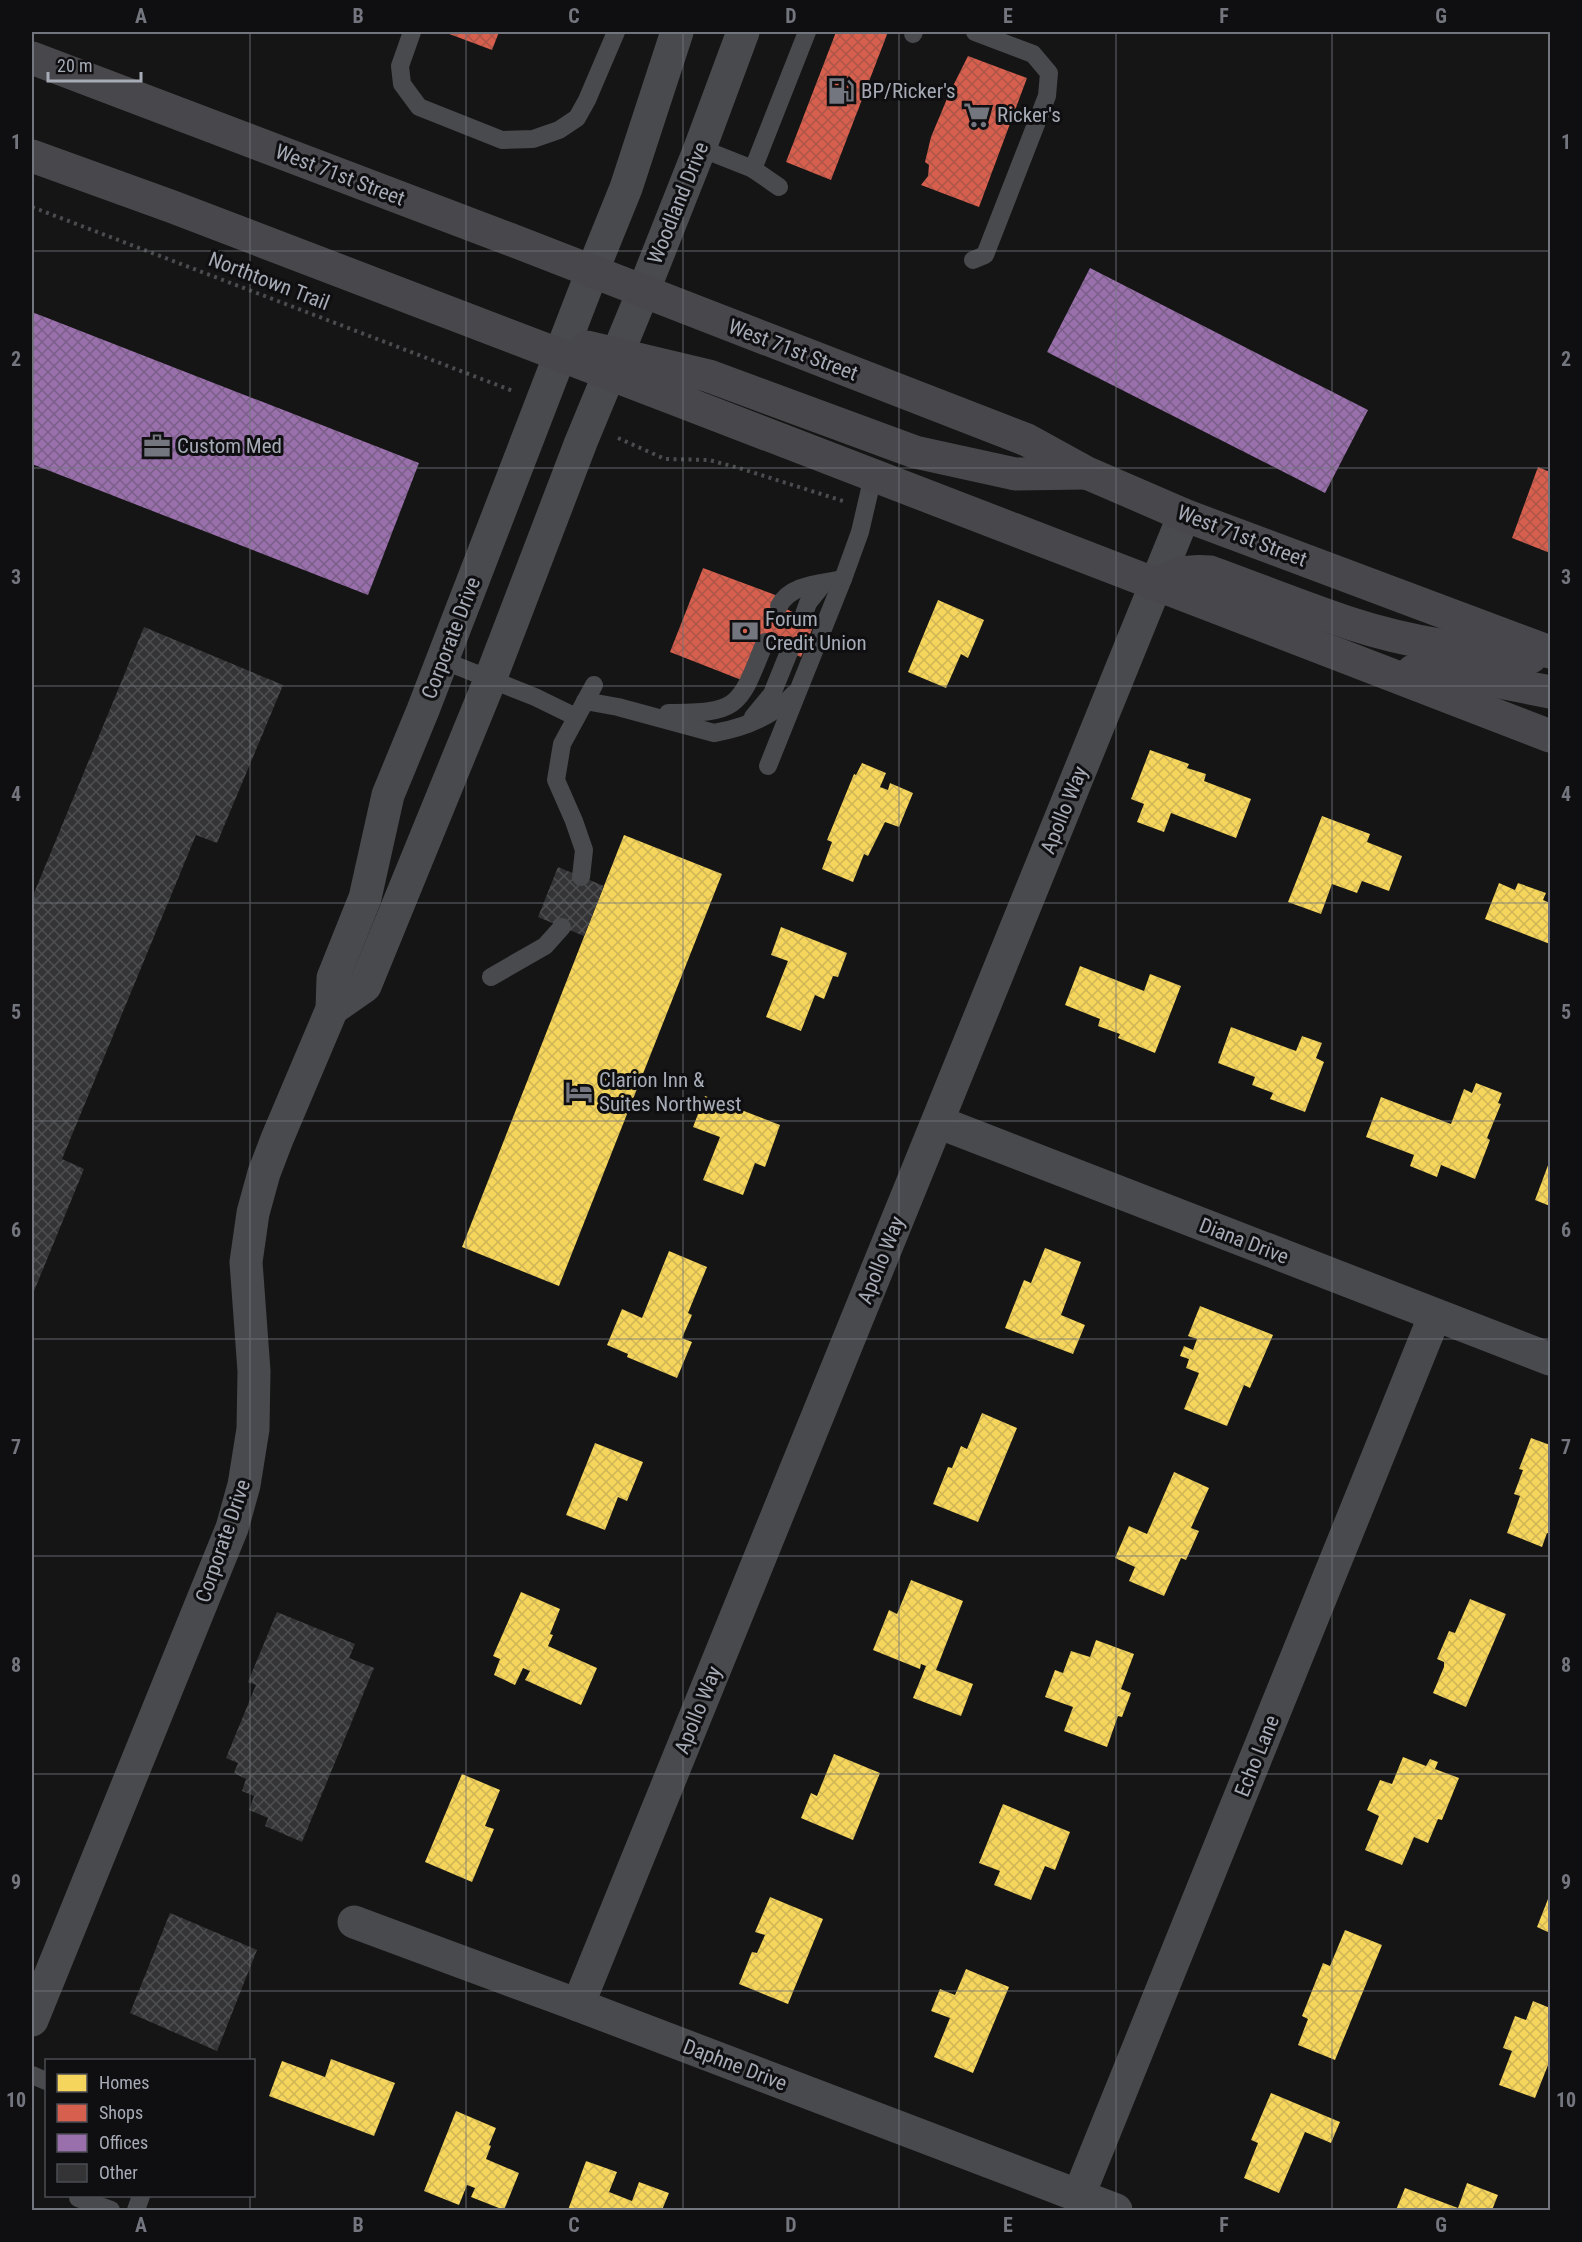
<svg xmlns="http://www.w3.org/2000/svg" width="1582" height="2242" font-family="'Roboto Condensed',sans-serif">
<style>
.homes{fill:url(#homes-cross-hatch)}
.shops{fill:url(#shops-cross-hatch)}
.offices{fill:url(#offices-cross-hatch)}
.building{fill:url(#building-cross-hatch)}
.lines{fill:none;stroke-linecap:round;stroke-linejoin:round}
.path{stroke:#4b4c50;stroke-width:4;stroke-dasharray:3 4.5;stroke-linecap:butt}
.service{stroke:#494a4e;stroke-width:18}
.minor{stroke:#494a4e;stroke-width:33}
.tertiary{stroke:#494a4e;stroke-width:33}
.secondary{stroke:#48484c;stroke-width:33}
.grid{fill:none;stroke:#73767e;stroke-width:1.5;stroke-opacity:0.55}
.labels{text-anchor:middle;dominant-baseline:central;stroke-width:6;stroke-linejoin:round;paint-order:stroke}
.poi-label{font-size:21px;fill:#a6abb6;stroke:#0f0f11;text-anchor:start}
.street-label{font-size:21px;fill:#a6abb6;stroke:#0f0f11}
.neatline{fill:none;stroke:#73767e;stroke-width:2}
.grid-label{font-size:20px;text-anchor:middle;font-weight:bold;fill:#73767e}
</style>
<defs>
<pattern id="homes-cross-hatch" width="8" height="8" patternUnits="userSpaceOnUse" patternTransform="scale(1.5)"><rect width="8" height="8" fill="#f6d55c"/><path d="M0 0l8 8M0 8l8-8" fill="none" stroke="#cfb555"/></pattern>
<pattern id="shops-cross-hatch" width="8" height="8" patternUnits="userSpaceOnUse" patternTransform="scale(1.5)"><rect width="8" height="8" fill="#d6604d"/><path d="M0 0l8 8M0 8l8-8" fill="none" stroke="#ad5548"/></pattern>
<pattern id="offices-cross-hatch" width="8" height="8" patternUnits="userSpaceOnUse" patternTransform="scale(1.5)"><rect width="8" height="8" fill="#9970ab"/><path d="M0 0l8 8M0 8l8-8" fill="none" stroke="#7a5e88"/></pattern>
<pattern id="building-cross-hatch" width="8" height="8" patternUnits="userSpaceOnUse" patternTransform="scale(1.5)"><rect width="8" height="8" fill="#343436"/><path d="M0 0l8 8M0 8l8-8" fill="none" stroke="#4e4f51"/></pattern>
</defs>
<rect width="100%" height="100%" fill="#151515"/>
<g class="homes">
<path d="M938,600l46,20 -16,38 -7,-4 -15,34 -38,-16z"/>
<path d="M1150,750l39,14 -2,4 19,6 -2,7 47,18 -15,39 -65,-25 -7,19 -27,-10 7,-18 -13,-5z"/>
<path d="M862,763l24,10 -6,14 8,3 2,-7 23,10 -14,34 -14,-5 -17,34 -4,-2 -11,28 -31,-13 10,-27 -5,-2 27,-66 2,1z"/>
<path d="M1322,816l48,18 -3,8 35,14 -13,35 -27,-10 -5,12 -25,-9 -11,30 -33,-12z"/>
<path d="M624,835l98,39 -163,412 -97,-39z"/>
<path d="M1499,883l16,7 3,-7 28,10 -3,7 7,3v41l-65,-25z"/>
<path d="M781,927l66,26 -9,24 -5,-1 -9,23 -9,-4 -14,36 -35,-14 22,-56 -17,-6z"/>
<path d="M1080,966l64,25 6,-17 31,12 -26,67 -37,-15 2,-4 -22,-8 2,-7 -35,-14z"/>
<path d="M1231,1027l65,24 6,-15 20,7 -6,15 8,4 -19,50 -35,-13 3,-6 -21,-8 3,-8 -37,-14z"/>
<path d="M1476,1083l26,10 -4,10 3,1 -14,34 3,2 -15,39 -34,-14 -4,12 -27,-11 4,-11 -48,-18 15,-40 70,27 13,-35 8,4z"/>
<path d="M705,1096l75,29 -15,42 -10,-4 -12,32 -40,-15 17,-43 -27,-10z"/>
<path d="M1550,1160v46l-15,-6z"/>
<path d="M1045,1248l36,14 -20,53 24,10 -12,29 -68,-26 19,-48 7,3z"/>
<path d="M669,1251l38,16 -19,46 4,2 -10,23 10,4 -15,36 -50,-21 1,-3 -21,-9 15,-36 20,9z"/>
<path d="M1200,1306l73,29 -23,53 -6,-3 -17,41 -43,-17 15,-36 -13,-5 3,-9 -9,-3 4,-10 9,4 4,-11 -9,-3z"/>
<path d="M982,1413l35,15 -39,94 -45,-18 15,-37 4,1 9,-22 6,3z"/>
<path d="M1531,1438l19,7v89l-3,-1 -5,14 -35,-14 13,-37 -6,-2 9,-24 -4,-1z"/>
<path d="M595,1443l48,19 -16,39 -9,-4 -13,33 -39,-15z"/>
<path d="M1174,1472l35,16 -18,40 8,3 -13,29 -5,-2 -17,38 -35,-15 6,-14 -20,-9 14,-32 18,8z"/>
<path d="M911,1580l52,21 -27,69 37,14 -12,32 -48,-18 13,-32 -5,-2 -1,5 -47,-19 16,-40 8,4z"/>
<path d="M521,1592l39,17 -10,25 3,1 -5,11 49,22 -16,37 -56,-25 5,-9 -7,-3 -8,17 -21,-10 6,-16 -7,-3z"/>
<path d="M1470,1599l36,15 -40,93 -33,-14 11,-26v-5l-7,-3 12,-28 6,2z"/>
<path d="M1096,1640l38,14 -13,35 10,4 -9,24 -4,-1 -11,31 -43,-16 9,-24 -28,-10 10,-27 8,3 8,-22 19,6z"/>
<path d="M834,1754l46,19 -27,67 -52,-22 10,-25 6,3z"/>
<path d="M1403,1757l23,9 4,-7 8,3 -3,7 24,9 -17,42 -4,-1 -10,24 -14,-6 -12,28 -37,-15 14,-34 -12,-6 13,-30 12,4z"/>
<path d="M462,1774l38,16 -15,36 9,3 -22,53 -47,-20z"/>
<path d="M1003,1804l67,28 -15,38 -10,-4 -14,34 -37,-15 6,-14 -21,-8z"/>
<path d="M1550,1894v39l-13,-6z"/>
<path d="M770,1897l53,22 -35,85 -49,-20 13,-32 5,1 8,-18 -10,-3z"/>
<path d="M1345,1930l37,15 -47,115 -37,-15 10,-26 -6,-3 21,-53 7,3z"/>
<path d="M966,1969l43,18 -36,86 -39,-16 16,-39 -19,-7 9,-22 15,6z"/>
<path d="M1533,2001l17,7v52l-15,38 -36,-13 13,-34 -9,-3 12,-32 11,4z"/>
<path d="M331,2059l64,24 -21,53 -105,-40 13,-35 43,16z"/>
<path d="M1271,2093l69,29 -9,21 -26,-11 -26,61 -35,-15 14,-35 -7,-3z"/>
<path d="M456,2111l40,17 -7,17 2,1 -5,13 33,14 -15,37 -33,-13 4,-9 -8,-3 -8,20 -35,-14z"/>
<path d="M586,2161l31,11 -8,20 23,9 7,-19 30,11 -7,17h-94z"/>
<path d="M1467,2183l31,12 -6,15h-96l9,-22 53,20z"/>
</g>
<g class="shops">
<path d="M444,32h55l-7,18z"/>
<path d="M836,32h52l-57,148 -45,-18z"/>
<path d="M968,56l59,22 -48,129 -58,-22 7,-9 1,-11 -4,-3 6,-25 18,-43z"/>
<path d="M1538,467l12,5v81l-38,-15z"/>
<path d="M703,568l75,28 -3,8 40,18 -14,35 -41,-17 -16,41 -74,-29z"/>
</g>
<g class="offices">
<path d="M1090,268l278,142 -43,83 -278,-141z"/>
<path d="M32,312l387,151 -51,132 -336,-131z"/>
</g>
<g class="building">
<path d="M144,627l139,58 -66,158 -21,-8 -134,324 22,10 -52,127v-398z"/>
<path d="M558,867l46,19 -20,50 -46,-19z"/>
<path d="M277,1612l78,32 -6,14 25,10 -72,174 -37,-16 3,-8 -19,-8 5,-14 -12,-5 4,-12 -12,-6 4,-10 -12,-5 30,-73 -8,-3z"/>
<path d="M170,1913l87,37 -40,101 -87,-38z"/>
</g>
<g class="lines">
<g class="path">
<path d="M32,207l481,184"/>
<path d="M618,438l47,21 44,1 30,8 104,33"/>
</g>
<g class="service">
<path d="M412,32l-12,34 2,18 17,23 83,33 31,-1 26,-9 18,-12 10,-18 29,-68"/>
<path d="M913,34l1,-2"/>
<path d="M700,148l53,21 54,-137"/>
<path d="M753,169l26,18"/>
<path d="M973,260l12,-5 62,-159 2,-23 -16,-19 -58,-22"/>
<path d="M779,606c11,-22 41,-22 64,-27"/>
<path d="M803,617l5,-14 16,-20"/>
<path d="M442,660l93,37 41,20"/>
<path d="M585,701l33,6 96,26c30,-5 59,-17 80,-39"/>
<path d="M668,713c72,0 71,-6 97,-71"/>
<path d="M753,717l19,-23 17,-42"/>
<path d="M768,766l75,-187 17,-47 13,-56"/>
<path d="M581,877l3,-27 -10,-29 -18,-41 6,-36 32,-59"/>
<path d="M491,977l54,-31 17,-19"/>
<path d="M32,2075l14,6"/>
<path d="M79,2196l-1,2 33,12"/>
<path d="M136,2210l5,-14"/>
</g>
<g class="minor">
<path d="M592,272l34,-84 51,-156"/>
<path d="M643,292l57,-144 43,-116"/>
<path d="M938,1122l612,237"/>
<path d="M354,1922l224,83 538,205"/>
<path d="M578,2005l606,-1490"/>
<path d="M1078,2197l357,-882"/>
</g>
<g class="tertiary">
<path d="M332,1009l33,-23 125,-306 91,-238 62,-150"/>
<path d="M32,2020l200,-492 12,-43 9,-56 1,-58 -8,-109 7,-49 11,-40 13,-34 55,-130 1,-31 32,-80 23,-103 35,-85 169,-438"/>
</g>
<g class="secondary">
<path d="M32,58l477,181 518,201 60,33 97,42 366,137"/>
<path d="M32,156l141,51 497,190 880,339"/>
<path d="M587,347l122,29 206,76 100,22 71,-1"/>
<path d="M1155,585c21,-11 30,-15 55,-13 47,17 94,36 142,52 58,19 119,27 179,33"/>
<path d="M1413,671l56,5 81,16"/>
</g>
</g>
<path class="grid" d="M250,32v2028M466,32v2178M683,32v2178M899,32v2178M1116,32v2178M1332,32v2178M32,251h1518M32,468h1518M32,686h1518M32,903h1518M32,1121h1518M32,1339h1518M32,1556h1518M32,1774h1518M32,1991h1518M250,2196v14"/>
<defs>
<symbol id="fuel-bare" viewBox="-9 -9 18 18"><path d="M-5.5-6h7V0h2V4h1.3V-2.5L3-4.5l.8-.8L6-3V5H2.5V1h-1V6h-7ZM-4.2-4.7v3.2H.2V-4.7Z" fill="#73767e" stroke="#0f0f11" stroke-width="2.5" paint-order="stroke"/></symbol>
<symbol id="supermarket-bare" viewBox="-9 -9 18 18"><path d="M-6-5.5h2.5l.6 2H6L4.5 2H-2.5L-4.4-4H-6ZM-1.5 3.2a1.3 1.3 0 1 0 .1 0ZM3 3.2a1.3 1.3 0 1 0 .1 0Z" fill="#73767e" stroke="#0f0f11" stroke-width="2.5" paint-order="stroke"/></symbol>
<symbol id="office-bare" viewBox="-9 -9 18 18"><path d="M-6-3h4V-5.5h4V-3h4V5H-6ZM-1-4.5V-3h2v-1.5ZM-6 0V1H6V0Z" fill="#73767e" stroke="#0f0f11" stroke-width="2.5" paint-order="stroke"/></symbol>
<symbol id="bank-bare" viewBox="-9 -9 18 18"><path d="M-6-4H6V4H-6ZM0-2.3a2.3 2.3 0 1 0 0 4.6a2.3 2.3 0 1 0 0-4.6Z" fill="#73767e" stroke="#0f0f11" stroke-width="2.5" paint-order="stroke"/></symbol>
<symbol id="hotel-bare" viewBox="-9 -9 18 18"><path d="M-6-4.5h1.5V1H6V5H4.5V3h-9V5H-6ZM-4 0a1.8 1.8 0 1 1 3.6 0ZM.5 0V-2.5h3Q6-2.5 6 0Z" fill="#73767e" stroke="#0f0f11" stroke-width="2.5" paint-order="stroke"/></symbol>
</defs>
<g fill-rule="evenodd">
<use href="#fuel-bare" x="822" y="72" width="38" height="38"/>
<use href="#supermarket-bare" x="958" y="96" width="38" height="38"/>
<use href="#office-bare" x="138" y="427" width="38" height="38"/>
<use href="#bank-bare" x="726" y="612" width="38" height="38"/>
<use href="#hotel-bare" x="560" y="1073" width="38" height="38"/>
</g>
<g class="labels">
<g class="poi-label">
<text x="861" y="91">BP/Ricker's</text>
<text x="997" y="115">Ricker's</text>
<text x="177" y="446">Custom Med</text>
<text x="765" y="619">Forum<tspan x="765" dy="24">Credit Union</tspan></text>
<text x="599" y="1080">Clarion Inn &amp;<tspan x="599" dy="24">Suites Northwest</tspan></text>
</g>
<g class="street-label">
<text transform="translate(340 175) rotate(21)">West 71st Street</text>
<text transform="translate(678 203) rotate(-68)">Woodland Drive</text>
<text transform="translate(269 281) rotate(21)">Northtown Trail</text>
<text transform="translate(793 350) rotate(21)">West 71st Street</text>
<text transform="translate(1242 536) rotate(21)">West 71st Street</text>
<text transform="translate(451 638) rotate(-69)">Corporate Drive</text>
<text transform="translate(1064 810) rotate(-68)">Apollo Way</text>
<text transform="translate(1244 1241) rotate(21)">Diana Drive</text>
<text transform="translate(881 1260) rotate(-68)">Apollo Way</text>
<text transform="translate(223 1541) rotate(-71)">Corporate Drive</text>
<text transform="translate(698 1710) rotate(-68)">Apollo Way</text>
<text transform="translate(1257 1756) rotate(-68)">Echo Lane</text>
<text transform="translate(735 2065) rotate(21)">Daphne Drive</text>
</g>
</g>
<rect width="1582" height="2242" fill="none" stroke="#0f0f11" stroke-width="66"/>
<rect x="45" y="2059" width="210" height="138" fill="#0f0f11" stroke="#4b4d53" stroke-width="1.5"/>
<rect x="57" y="2074" width="30" height="18" fill="#f6d55c" stroke="#4b4d53" stroke-width="1.5"/>
<text x="99" y="2089" font-size="18" fill="#a6abb6">Homes</text>
<rect x="57" y="2104" width="30" height="18" fill="#d6604d" stroke="#4b4d53" stroke-width="1.5"/>
<text x="99" y="2119" font-size="18" fill="#a6abb6">Shops</text>
<rect x="57" y="2134" width="30" height="18" fill="#9970ab" stroke="#4b4d53" stroke-width="1.5"/>
<text x="99" y="2149" font-size="18" fill="#a6abb6">Offices</text>
<rect x="57" y="2164" width="30" height="18" fill="#343436" stroke="#4b4d53" stroke-width="1.5"/>
<text x="99" y="2179" font-size="18" fill="#a6abb6">Other</text>
<path d="M48 72v9h93v-9" fill="none" stroke="#a6abb6" stroke-width="3"/>
<text x="57" y="72" font-size="18" fill="#a6abb6" stroke="#0f0f11" stroke-width="4.5" paint-order="stroke">20 m</text>
<rect x="33" y="33" width="1516" height="2176" class="neatline"/>
<g class="grid-label">
<text x="141" y="23">A</text>
<text x="358" y="23">B</text>
<text x="574" y="23">C</text>
<text x="791" y="23">D</text>
<text x="1008" y="23">E</text>
<text x="1224" y="23">F</text>
<text x="1441" y="23">G</text>
<text x="16" y="149">1</text>
<text x="1566" y="149">1</text>
<text x="16" y="366">2</text>
<text x="1566" y="366">2</text>
<text x="16" y="584">3</text>
<text x="1566" y="584">3</text>
<text x="16" y="801">4</text>
<text x="1566" y="801">4</text>
<text x="16" y="1019">5</text>
<text x="1566" y="1019">5</text>
<text x="16" y="1237">6</text>
<text x="1566" y="1237">6</text>
<text x="16" y="1454">7</text>
<text x="1566" y="1454">7</text>
<text x="16" y="1672">8</text>
<text x="1566" y="1672">8</text>
<text x="16" y="1889">9</text>
<text x="1566" y="1889">9</text>
<text x="16" y="2107">10</text>
<text x="1566" y="2107">10</text>
<text x="141" y="2232">A</text>
<text x="358" y="2232">B</text>
<text x="574" y="2232">C</text>
<text x="791" y="2232">D</text>
<text x="1008" y="2232">E</text>
<text x="1224" y="2232">F</text>
<text x="1441" y="2232">G</text>
</g>
</svg>
